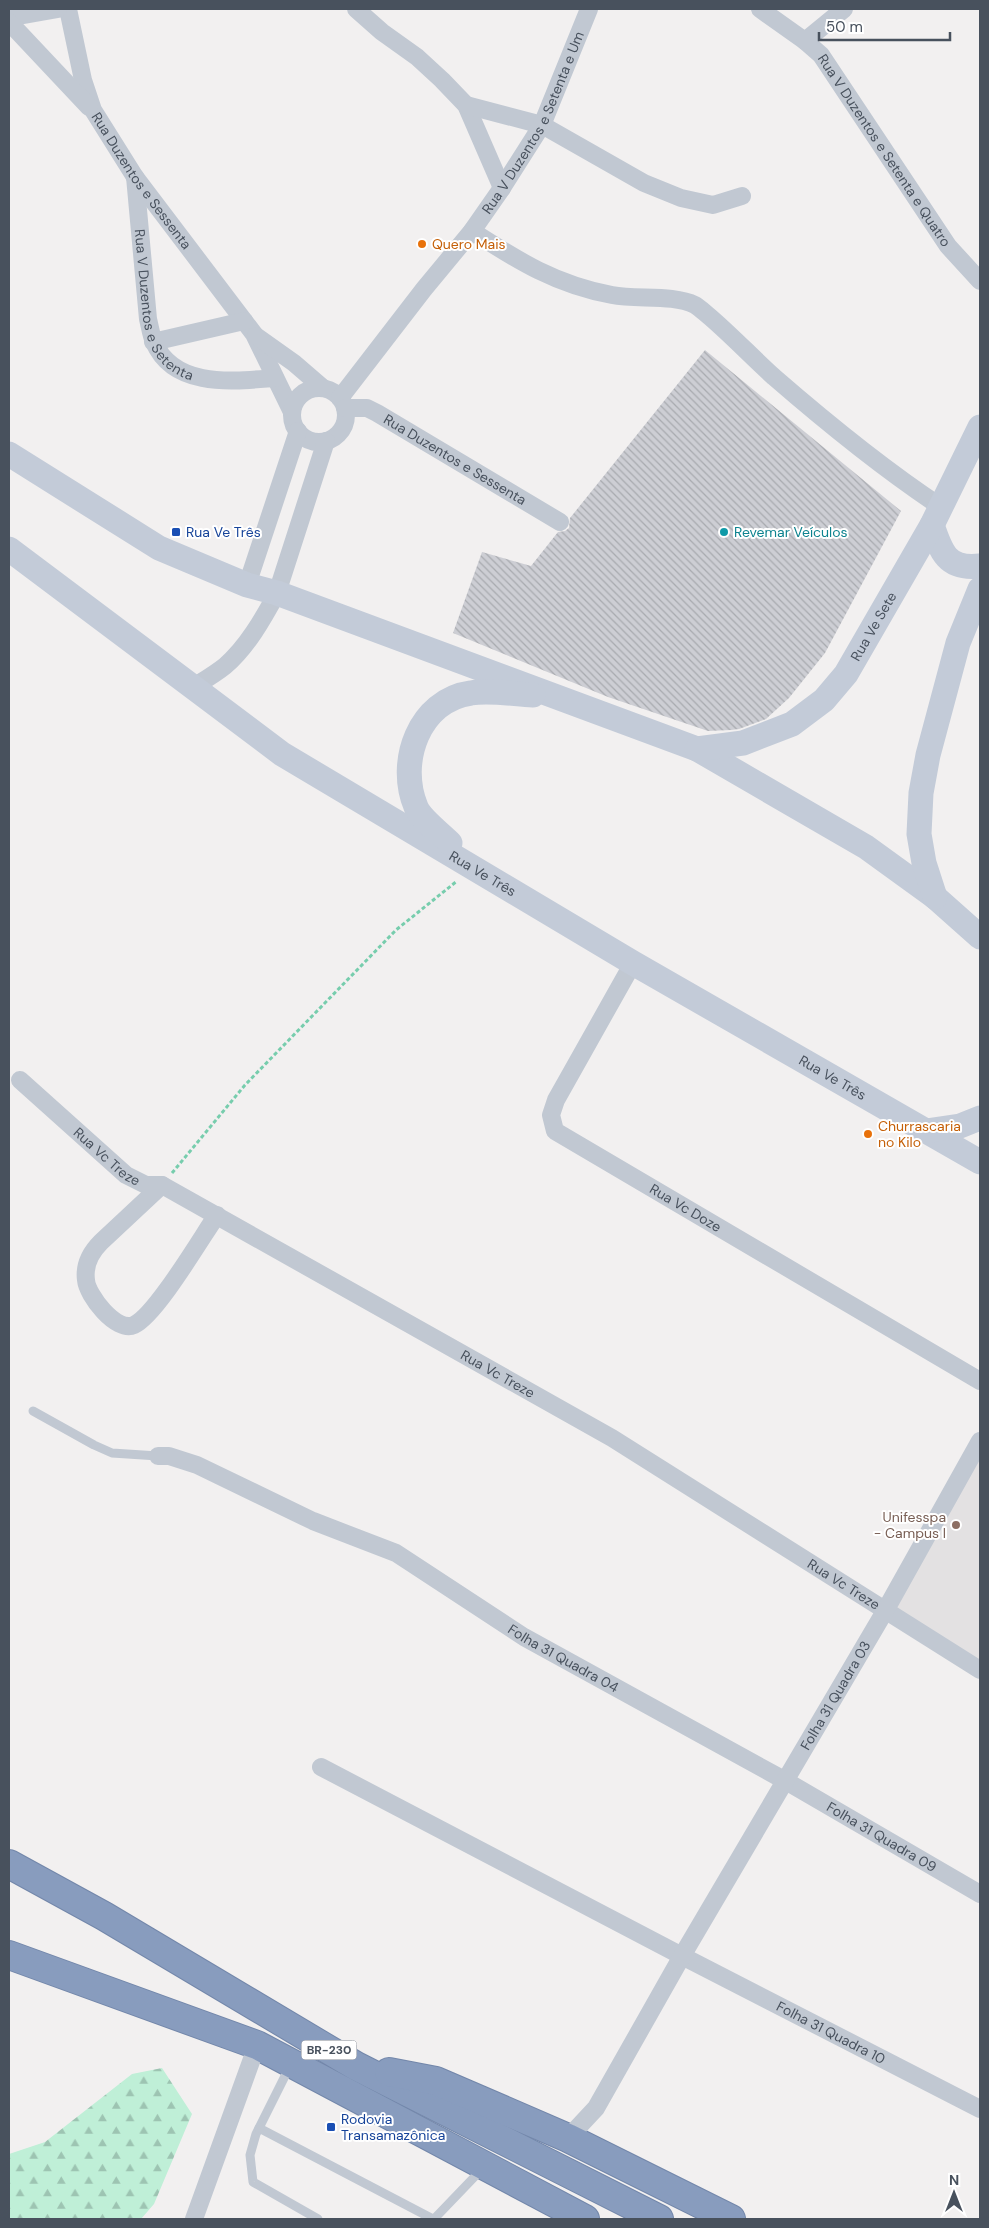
<svg xmlns="http://www.w3.org/2000/svg" width="989" height="2228" font-family="'DM Sans',sans-serif">
<style>
.education{fill:#e3e1e2}
.forest{fill:url(#forest-firs)}
.building{fill:url(#building-back-hatch)}
.lines{fill:none;stroke-linecap:round;stroke-linejoin:round}
.highway-casing{stroke:#7387aa;stroke-width:30}
.path{stroke:#77cdad;stroke-width:3;stroke-dasharray:4 2.5;stroke-linecap:butt}
.lane{stroke:#c1c8d2;stroke-width:9}
.street{stroke:#c1c8d2;stroke-width:18}
.secondary{stroke:#c3cbd8;stroke-width:25}
.highway{stroke:#889cbe;stroke-width:28}
.food-dot{fill:#e8710a;stroke:#fff;stroke-width:2}
.transit-dot{fill:#1a4fb4;stroke:#fff;stroke-width:2}
.culture-dot{fill:#0f9aa8;stroke:#fff;stroke-width:2}
.education-dot{fill:#8d6e63;stroke:#fff;stroke-width:2}
.labels{text-anchor:middle;dominant-baseline:central;stroke-width:4;stroke-linejoin:round;paint-order:stroke}
.shield{fill:#fff;stroke:#7f858e;stroke-width:1}
.shield-label{font-size:12px;font-weight:bold;fill:#48515d}
.street-label{font-size:14px;fill:#48515d;stroke:#fff}
.food-label{font-size:14px;fill:#c56008;stroke:#fff;text-anchor:start}
.transit-label{font-size:14px;fill:#164399;stroke:#fff;text-anchor:start}
.culture-label{font-size:14px;fill:#0d838f;stroke:#fff;text-anchor:start}
.education-label{font-size:14px;fill:#785e54;stroke:#fff;text-anchor:end}
</style>
<defs>
<pattern id="forest-firs" width="22" height="20" patternUnits="userSpaceOnUse" patternTransform="scale(1.25)"><rect width="22" height="20" fill="#bfefd7"/><path d="M5 1l3.5 6h-7zM16 11l3.5 6h-7z" fill="#9dc4b2"/></pattern>
<pattern id="building-back-hatch" width="6" height="6" patternUnits="userSpaceOnUse" patternTransform="scale(1.25)"><rect width="6" height="6" fill="#cdced4"/><path d="M-1 5l2 2M0 0l6 6M5-1l2 2" fill="none" stroke="#a8aaaf"/></pattern>
</defs>
<rect width="100%" height="100%" fill="#f2f0f0"/>
<path class="education" d="M980,1439v231l-95,-59z"/>
<path class="forest" d="M162,2068l30,46 -38,90 -13,15h-132v-65l36,-12 87,-68z"/>
<path class="building" d="M705,350l196,161 -76,142 -36,45 -23,21 -27,10 -8,1 -23,1 -100,-34 -155,-64 29,-81 49,14 27,-34 7,-1 4,-3 1,-10z"/>
<g class="lines">
<defs>
<g id="highway">
<path d="M9,1864l95,52 252,150 303,153"/>
<path d="M9,1955l248,90 328,174"/>
<path d="M389,2072l47,9 132,57 163,81"/>
</g>
</defs>
<use href="#highway" class="highway-casing"/>
<path class="path" d="M172,1173l73,-88 151,-155 61,-49"/>
<g class="lane">
<path d="M33,1411l61,34 18,8 46,3"/>
<path d="M290,2066l-34,68 -6,21 3,27 65,37"/>
<path d="M259,2128l174,91"/>
<path d="M434,2219l48,-50"/>
</g>
<g class="street">
<path id="s1" d="M68,9l15,71 10,30 42,67 119,157 38,78"/>
<path d="M356,9l26,23 35,25 25,23 24,25 36,83"/>
<path id="s2" d="M760,9l45,32 16,14 127,191 32,35"/>
<path d="M9,14l15,1 34,-6"/>
<path d="M9,22l80,85"/>
<path d="M805,41l39,-32"/>
<path d="M466,105l76,20 102,58 37,15 32,7 29,-9"/>
<path id="s3" d="M135,177l13,142c2,8 3,16 6,23 20,47 80,39 121,36"/>
<path d="M472,231c46,30 85,54 140,64 25,5 61,-1 83,10 5,3 10,8 15,12 22,19 42,40 64,60 53,46 108,91 167,130"/>
<path d="M256,336l38,27 29,25"/>
<path d="M153,342l91,-21"/>
<circle cx="319" cy="415" r="27"/>
<path id="s4" d="M340,398l84,-109 48,-58 30,-43 40,-63 47,-116"/>
<path id="s5" d="M345,408h22l10,5 183,109"/>
<path d="M247,585l51,-154"/>
<path d="M192,688c11,-7 23,-14 33,-22 22,-19 38,-47 52,-73l49,-152"/>
<path id="s6" d="M633,963l-77,137 -5,15 4,16 425,250"/>
<path id="s7" d="M20,1080l106,95 20,10h16l450,253 368,232"/>
<path d="M162,1185l-61,57c-10,10 -17,23 -15,38 1,15 30,53 48,45 22,-10 67,-87 83,-110"/>
<path id="s8" d="M158,1456h11l28,9 116,56 83,32 128,84 260,143 196,114"/>
<path id="s9" d="M321,1767l361,189 298,153"/>
<path id="s10" d="M568,2138l28,-30 86,-152 203,-345 95,-170"/>
<path d="M194,2219l63,-174"/>
</g>
<g class="secondary">
<path d="M9,454l150,94 88,37 30,8 420,156 169,98 69,50 45,40"/>
<path d="M932,525c9,27 15,45 48,41"/>
<path id="s11" d="M9,549l273,205 351,209 347,199"/>
<path id="s12" d="M697,749l46,-6 49,-19 32,-24 22,-26 86,-149 48,-98"/>
<path d="M450,843c-9,-9 -30,-25 -34,-36 -19,-45 3,-107 55,-114 19,-3 42,1 62,2"/>
<path d="M935,897l-11,-34 -5,-29 2,-41 7,-38 30,-112 22,-54"/>
<path d="M926,1131l34,-5 20,-8"/>
</g>
<use href="#highway" class="highway"/>
</g>
<g class="food-dot">
<circle cx="422" cy="244" r="5"/>
<circle cx="868" cy="1134" r="5"/>
</g>
<g class="transit-dot">
<rect x="171" y="527" width="10" height="10" rx="2.5"/>
<rect x="326" y="2122" width="10" height="10" rx="2.5"/>
</g>
<circle class="culture-dot" cx="724" cy="532" r="5"/>
<circle class="education-dot" cx="956" cy="1525" r="5"/>
<g class="labels">
<rect class="shield" x="301.5" y="2040.5" width="55" height="19" rx="4"/>
<g class="shield-label">
<text x="329" y="2050">BR-230</text>
</g>
<g class="street-label">
<text stroke="none"><textPath href="#s4" startOffset="338">Rua V Duzentos e Setenta e Um</textPath></text>
<text stroke="none"><textPath href="#s2" startOffset="191">Rua V Duzentos e Setenta e Quatro</textPath></text>
<text stroke="none"><textPath href="#s1" startOffset="190">Rua Duzentos e Sessenta</textPath></text>
<text stroke="none"><textPath href="#s3" startOffset="136">Rua V Duzentos e Setenta</textPath></text>
<text stroke="none"><textPath href="#s5" startOffset="124">Rua Duzentos e Sessenta</textPath></text>
<text stroke="none"><textPath href="#s12" startOffset="228">Rua Ve Sete</textPath></text>
<text stroke="none"><textPath href="#s11" startOffset="575">Rua Ve Três</textPath></text>
<text stroke="none"><textPath href="#s11" startOffset="980">Rua Ve Três</textPath></text>
<text stroke="none"><textPath href="#s7" startOffset="116">Rua Vc Treze</textPath></text>
<text stroke="none"><textPath href="#s6" startOffset="341">Rua Vc Doze</textPath></text>
<text stroke="none"><textPath href="#s7" startOffset="566">Rua Vc Treze</textPath></text>
<text stroke="none"><textPath href="#s7" startOffset="971">Rua Vc Treze</textPath></text>
<text stroke="none"><textPath href="#s8" startOffset="456">Folha 31 Quadra 04</textPath></text>
<text stroke="none"><textPath href="#s10" startOffset="518">Folha 31 Quadra 03</textPath></text>
<text stroke="none"><textPath href="#s8" startOffset="821">Folha 31 Quadra 09</textPath></text>
<text stroke="none"><textPath href="#s9" startOffset="575">Folha 31 Quadra 10</textPath></text>
</g>
<g class="food-label">
<text x="432" y="244">Quero Mais</text>
<text x="878" y="1126">Churrascaria<tspan x="878" dy="16">no Kilo</tspan></text>
</g>
<g class="transit-label">
<text x="186" y="532">Rua Ve Três</text>
<text x="341" y="2119">Rodovia<tspan x="341" dy="16">Transamazônica</tspan></text>
</g>
<g class="culture-label">
<text x="734" y="532">Revemar Veículos</text>
</g>
<g class="education-label">
<text x="946" y="1517">Unifesspa<tspan x="946" dy="16">- Campus I</tspan></text>
</g>
</g>
<rect width="989" height="2228" fill="none" stroke="#48515d" stroke-width="20"/>
<g transform="translate(954 2193)" stroke="#ffffff" stroke-width="4" paint-order="stroke">
<path d="M0-4L9 19L0 12L-9 19Z" fill="#48515d"/>
<text y="-8" font-size="14" font-weight="bold" text-anchor="middle" fill="#48515d">N</text>
</g>
<path d="M819 32v8h131v-8" fill="none" stroke="#48515d" stroke-width="2.5"/>
<text x="826" y="32" font-size="15" fill="#48515d" stroke="#ffffff" stroke-width="4" paint-order="stroke">50 m</text>
</svg>
